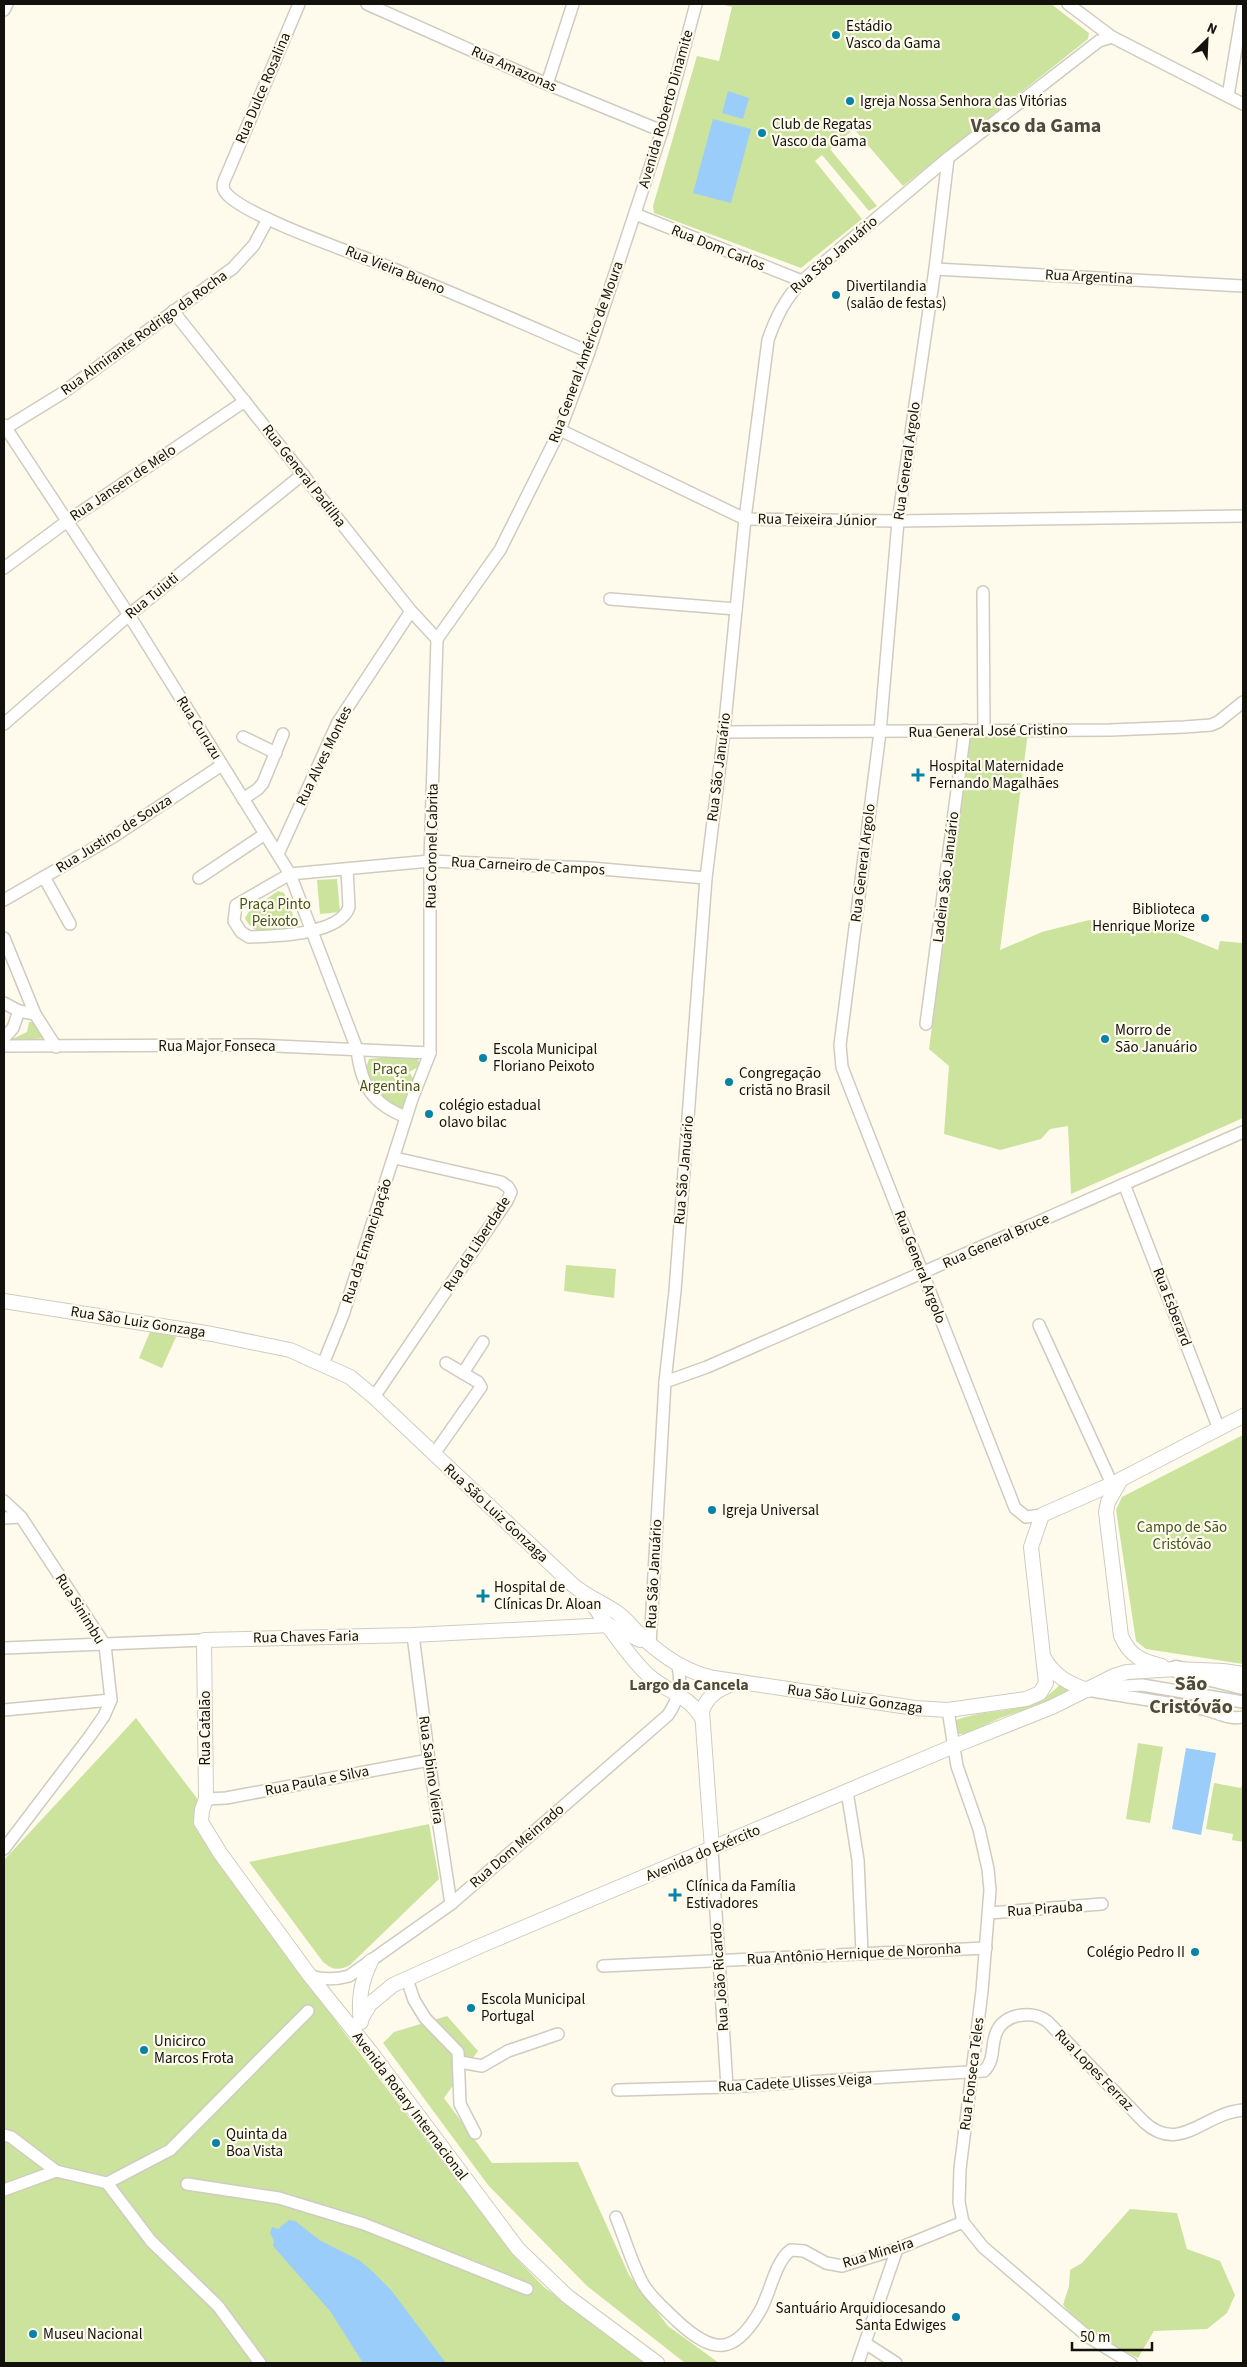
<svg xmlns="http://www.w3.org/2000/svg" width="1247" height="2367" font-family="'Source Sans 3',sans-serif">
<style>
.green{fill:#cbe39d}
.water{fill:#9acdf9}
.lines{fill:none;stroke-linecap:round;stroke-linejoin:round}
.minor-casing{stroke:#cfccbf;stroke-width:14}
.major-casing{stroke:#cfccbf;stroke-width:16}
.highway-casing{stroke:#cfccbf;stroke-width:19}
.minor{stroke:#fff;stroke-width:11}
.major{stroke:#fff;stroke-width:14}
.highway{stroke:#fff;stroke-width:16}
.poi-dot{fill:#0783a8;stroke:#fefbed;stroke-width:2}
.labels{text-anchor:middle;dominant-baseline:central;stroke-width:4.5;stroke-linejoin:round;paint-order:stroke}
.poi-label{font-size:15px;fill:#12110c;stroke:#fefbed;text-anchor:start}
.street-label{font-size:15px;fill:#12110c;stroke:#fefbed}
.park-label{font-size:15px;fill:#43531e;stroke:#fefbed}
.neighbourhood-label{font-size:16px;font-weight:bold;fill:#4d4a3f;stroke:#fefbed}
.district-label{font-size:20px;font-weight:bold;fill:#4d4a3f;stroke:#fefbed}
</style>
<rect width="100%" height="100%" fill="#fefbed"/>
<g class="green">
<path d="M721,4h330l38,29 -1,6 -185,147 -49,-57 -24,20 47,57 -8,5 -47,-56 -7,6 47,58 -61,49 -147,-55 -1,-7 44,-150 22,5 13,-54z"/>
<path d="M971,732h57l-28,218 42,-18 47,-12 79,10 50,20 2,-9 23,2v175l-172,76 -3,-68 -18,3 -9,10 -41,11 -56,-16 5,-68 -20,-17z"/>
<path d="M337,879l3,33 -20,2 -3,-34z"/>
<path d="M278,891l6,2c4,10 13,22 7,32 -18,5 -36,14 -46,-7l5,-8z"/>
<path d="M29,1022h9l9,16 -39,3 19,-9z"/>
<path d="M389,1057l29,2 2,7 -11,6 6,9 -9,25 -6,4 -22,-15 -13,-24 4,-12z"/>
<path d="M566,1265l50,4 -2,29 -50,-7z"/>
<path d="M152,1327l24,10 -14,31 -23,-10z"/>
<path d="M1243,1435v229l-97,-15 -10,-8 -20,-131 6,-13z"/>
<path d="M1061,1683l9,6 -29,16 -41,13 -33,16h-10l-1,-14c37,-14 77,-3 105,-37z"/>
<path d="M136,1718l63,83 -2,20 143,206 177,232 27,28 104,76h-644v-503z"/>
<path d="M1138,1743l25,4 -13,76 -24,-4z"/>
<path d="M1214,1783l27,5 2,-5v59l-11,-2 1,-6 -27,-5z"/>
<path d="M429,1824l10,55 -89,86c-12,6 -17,5 -27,-3l-74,-100z"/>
<path d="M447,2016l31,35 -34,47 48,65 86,-1 51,113 39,51 51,37h-34l-98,-77 -99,-101 -105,-142 11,-11z"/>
<path d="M1130,2209l47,4 10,36 33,12 15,34 -8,18 -20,16 -53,2 -16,27 -48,-24 -27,-29 6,-19 1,-16 12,-7z"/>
</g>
<g class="water">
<path d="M728,91l21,7 -6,21 -21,-6z"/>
<path d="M713,119l38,10 -20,74 -38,-10z"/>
<path d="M1186,1748l30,5 -15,82 -29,-6z"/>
<path d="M289,2220l6,1 26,20 38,19 13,11 19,19 55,73h-83l-33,-52 -57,-65 1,-5 -4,-8 2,-6 6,2z"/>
</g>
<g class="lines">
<defs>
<g id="minor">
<path d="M299,4l-71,168c-3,7 -8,14 -2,21 18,23 130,61 163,74 67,27 133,56 200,85"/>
<path d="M367,4l180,80 115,47"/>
<path d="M1068,4l44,33 131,67"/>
<path d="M4,10l3,-6"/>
<path d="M547,84l26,-80"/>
<path d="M1228,96l15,-89"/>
<path d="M948,158l-13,111 -37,252 -18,211 -40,313 2,22 8,21 165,420 11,9 16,-2"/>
<path d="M635,214l167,67"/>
<path d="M935,269l308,17"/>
<path d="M173,311l238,300 26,28"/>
<path d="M4,425l125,190 161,259 67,175c4,36 15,55 49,68"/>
<path d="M4,429l57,-35 172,-126 21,-23 14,-26"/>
<path d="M560,430l185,89 153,2 345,-5"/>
<path d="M4,568l62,-46 179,-121"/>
<path d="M983,592l1,138"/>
<path d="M610,599l126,10"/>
<path d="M437,639l63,-89 60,-120 29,-78 73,-221 34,-127"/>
<path d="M4,724l125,-109 174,-141"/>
<path d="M724,732l386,-2 74,-3 27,-2 7,-3 25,-20"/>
<path d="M243,737l33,16"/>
<path d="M243,799l15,-10 5,-6 20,-49"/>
<path d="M278,854l60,-132 73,-111"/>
<path d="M347,869l2,38c-9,28 -75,29 -100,30l-8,-5 -7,-11 2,-16 54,-31 140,-13 160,7 116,10"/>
<path d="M44,877l26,47"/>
<path d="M199,878l66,-44"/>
<path d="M4,900l109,-63 109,-72"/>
<path d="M4,938l31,76 21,33"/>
<path d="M4,1003l15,8 16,3"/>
<path d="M926,1024l39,-294"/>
<path d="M4,1038l9,-10 6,-17"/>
<path d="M4,1046l250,-1 176,8"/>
<path d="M1124,1184l95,245"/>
<path d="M1039,1325l73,159"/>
<path d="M323,1364l20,-49 69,-216 18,-46v-192l7,-222"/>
<path d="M463,1373l20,-31"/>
<path d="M665,1382l42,-15 536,-235"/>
<path d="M374,1397l133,-196 4,-9 -3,-5 -7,-5 -106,-24"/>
<path d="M434,1454l47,-67 -3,-5 -32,-19"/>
<path d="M4,1501l17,16 84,128 6,55 -7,16 -14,20 -86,113"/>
<path d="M4,1518l17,-1"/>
<path d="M413,1635l16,125 22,144"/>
<path d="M650,1645l15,-263 10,-91 31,-413 18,-146 21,-213 23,-179c8,-23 17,-41 34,-59l146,-123 151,-117 13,-4"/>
<path d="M4,1648l200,-8"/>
<path d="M1105,1687l37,-2 101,17"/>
<path d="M1088,1690c38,7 77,12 115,19 14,3 25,11 40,8"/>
<path d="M4,1710l107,-10"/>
<path d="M948,1710l9,56 22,63 9,40 2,21 -8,101 -22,178 -1,33 4,20 20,25 104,89 44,27"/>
<path d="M847,1791l11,69 4,93"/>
<path d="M206,1799l20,-1 203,-38"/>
<path d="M712,1849l15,238"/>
<path d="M989,1913l113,-9"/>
<path d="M603,1966l383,-18"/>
<path d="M310,1976c14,4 25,4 39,0l102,-72 217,-189c11,-17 14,-28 10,-49"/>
<path d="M407,1979l7,21 11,18 33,34 2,52 15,29"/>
<path d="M460,2062l22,4 26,-15 50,-17"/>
<path d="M618,2090l109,-3 257,-16c12,-12 6,-26 13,-40 9,-18 37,-21 51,-9l96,100c36,33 60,-9 99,-12"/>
<path d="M4,2135l7,2 45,34"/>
<path d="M107,2183l63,-33 138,-139"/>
<path d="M187,2184l92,14 85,26 163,65"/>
<path d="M4,2190l52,-19 51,12 44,58 67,65 42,57"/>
<path d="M616,2217c9,22 16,47 27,67 9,15 22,25 34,37 36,33 57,35 83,-10 10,-17 15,-50 31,-61l13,1 22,12 16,3 55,-17 66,-27"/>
<path d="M865,2343l31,20"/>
<path d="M858,2363l39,-114"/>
</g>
<g id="major">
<path d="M4,1301l208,33 78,16 60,27 24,20 199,188c14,12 31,18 46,29 8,6 15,15 22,22 21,20 44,36 73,42l201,30 33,2 78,-11 14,-6 6,-10 -15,-136 11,-32 70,-31 131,-68"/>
<path d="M1120,1481l-12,21 -2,10 15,124c9,20 20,25 41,30"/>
<path d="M589,1600c19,24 36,53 58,74 17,17 42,21 54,43"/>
<path d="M640,1640l-31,-15 -196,10 -209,5 2,159 -4,11 -1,12 19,31 90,123 60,75 148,198 49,47 90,67"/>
<path d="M1044,1658c10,18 25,26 44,32"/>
<path d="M712,1849l-10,-138c6,-17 19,-23 35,-29"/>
<path d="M360,2021l10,-17 23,-19 87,-39 474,-200 98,-39 62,-31 13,-4 49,-3 47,2 20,3"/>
<path d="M361,2022c-3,-23 0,-40 10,-61"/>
</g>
<path id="highway" d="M1176,1669l67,17"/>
</defs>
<use href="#minor" class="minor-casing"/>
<use href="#major" class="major-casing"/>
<use href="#highway" class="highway-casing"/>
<use href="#minor" class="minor"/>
<use href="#major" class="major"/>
<use href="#highway" class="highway"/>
</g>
<g class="poi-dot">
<circle cx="836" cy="35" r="5"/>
<circle cx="850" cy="101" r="5"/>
<circle cx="762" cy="133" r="5"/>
<circle cx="836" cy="295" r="5"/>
<path d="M915.5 767.5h5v5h5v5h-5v5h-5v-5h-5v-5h5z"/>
<circle cx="1205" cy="918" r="5"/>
<circle cx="1105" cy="1039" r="5"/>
<circle cx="483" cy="1058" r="5"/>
<circle cx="729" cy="1082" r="5"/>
<circle cx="429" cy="1114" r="5"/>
<circle cx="712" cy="1510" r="5"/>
<path d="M480.5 1588.5h5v5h5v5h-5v5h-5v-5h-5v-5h5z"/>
<path d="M672.5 1887.5h5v5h5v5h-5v5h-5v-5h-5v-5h5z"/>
<circle cx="1195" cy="1952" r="5"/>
<circle cx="471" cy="2008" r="5"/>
<circle cx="144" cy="2050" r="5"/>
<circle cx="216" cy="2143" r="5"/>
<circle cx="956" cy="2317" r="5"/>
<circle cx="33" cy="2334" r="5"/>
</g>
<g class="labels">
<g class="poi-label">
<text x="846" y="26">Estádio<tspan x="846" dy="17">Vasco da Gama</tspan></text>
<text x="860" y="101">Igreja Nossa Senhora das Vitórias</text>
<text x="772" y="124">Club de Regatas<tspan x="772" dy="17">Vasco da Gama</tspan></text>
<text x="846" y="286">Divertilandia<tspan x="846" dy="17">(salão de festas)</tspan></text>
<text x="929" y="766">Hospital Maternidade<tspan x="929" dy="17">Fernando Magalhães</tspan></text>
<text x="1195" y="909" text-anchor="end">Biblioteca<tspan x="1195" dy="17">Henrique Morize</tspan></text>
<text x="1115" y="1030">Morro de<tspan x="1115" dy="17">São Januário</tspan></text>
<text x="493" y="1049">Escola Municipal<tspan x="493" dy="17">Floriano Peixoto</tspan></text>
<text x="739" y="1073">Congregação<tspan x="739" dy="17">cristã no Brasil</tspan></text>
<text x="439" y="1105">colégio estadual<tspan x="439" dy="17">olavo bilac</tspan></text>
<text x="722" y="1510">Igreja Universal</text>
<text x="494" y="1587">Hospital de<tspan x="494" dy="17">Clínicas Dr. Aloan</tspan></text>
<text x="686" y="1886">Clínica da Família<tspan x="686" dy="17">Estivadores</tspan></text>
<text x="1185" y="1952" text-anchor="end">Colégio Pedro II</text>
<text x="481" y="1999">Escola Municipal<tspan x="481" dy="17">Portugal</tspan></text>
<text x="154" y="2041">Unicirco<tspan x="154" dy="17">Marcos Frota</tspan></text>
<text x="226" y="2134">Quinta da<tspan x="226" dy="17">Boa Vista</tspan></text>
<text x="946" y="2308" text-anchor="end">Santuário Arquidiocesando<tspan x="946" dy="17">Santa Edwiges</tspan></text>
<text x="43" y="2334">Museu Nacional</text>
</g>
<g class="street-label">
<text transform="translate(514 69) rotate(24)">Rua Amazonas</text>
<text transform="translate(263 88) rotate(-67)">Rua Dulce Rosalina</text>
<text transform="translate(666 109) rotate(-74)">Avenida Roberto Dinamite</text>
<text transform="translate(718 248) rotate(22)">Rua Dom Carlos</text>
<text transform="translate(834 255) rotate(-41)">Rua São Januário</text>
<text transform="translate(395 270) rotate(22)">Rua Vieira Bueno</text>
<text transform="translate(1089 277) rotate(3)">Rua Argentina</text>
<text transform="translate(144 333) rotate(-36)">Rua Almirante Rodrigo da Rocha</text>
<text transform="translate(586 352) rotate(-70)">Rua General Américo de Moura</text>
<text transform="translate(907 461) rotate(-82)">Rua General Argolo</text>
<text transform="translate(304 476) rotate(52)">Rua General Padilha</text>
<text transform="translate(123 483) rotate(-34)">Rua Jansen de Melo</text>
<text transform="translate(817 520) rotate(1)">Rua Teixeira Júnior</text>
<text transform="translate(152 596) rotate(-39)">Rua Tuiuti</text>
<text transform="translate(199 728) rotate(58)">Rua Curuzu</text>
<text transform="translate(988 731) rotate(-1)">Rua General José Cristino</text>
<text transform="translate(324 756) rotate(-64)">Rua Alves Montes</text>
<text transform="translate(719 767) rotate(-83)">Rua São Januário</text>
<text transform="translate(114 834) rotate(-32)">Rua Justino de Souza</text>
<text transform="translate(432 846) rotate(-89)">Rua Coronel Cabrita</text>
<text transform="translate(863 863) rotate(-83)">Rua General Argolo</text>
<text transform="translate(528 866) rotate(3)">Rua Carneiro de Campos</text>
<text transform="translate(946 877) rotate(-83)">Ladeira São Januário</text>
<text x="217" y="1046">Rua Major Fonseca</text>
<text transform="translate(684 1170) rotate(-85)">Rua São Januário</text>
<text transform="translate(367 1241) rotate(-72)">Rua da Emancipação</text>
<text transform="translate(996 1241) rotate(-24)">Rua General Bruce</text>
<text transform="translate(477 1244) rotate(-57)">Rua da Liberdade</text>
<text transform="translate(920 1267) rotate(69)">Rua General Argolo</text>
<text transform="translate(1172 1307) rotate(69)">Rua Esberard</text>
<text transform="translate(138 1322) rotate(9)">Rua São Luiz Gonzaga</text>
<text transform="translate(496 1513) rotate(43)">Rua São Luiz Gonzaga</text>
<text transform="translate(654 1574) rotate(-87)">Rua São Januário</text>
<text transform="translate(80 1609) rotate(58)">Rua Sinimbu</text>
<text transform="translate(306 1637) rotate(-1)">Rua Chaves Faria</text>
<text transform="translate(855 1699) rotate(8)">Rua São Luiz Gonzaga</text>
<text transform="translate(205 1728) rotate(-90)">Rua Catalão</text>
<text transform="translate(431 1770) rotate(82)">Rua Sabino Vieira</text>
<text transform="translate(317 1781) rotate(-11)">Rua Paula e Silva</text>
<text transform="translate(517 1846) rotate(-41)">Rua Dom Meinrado</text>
<text transform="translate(703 1853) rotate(-23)">Avenida do Exército</text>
<text transform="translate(1045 1909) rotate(-4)">Rua Pirauba</text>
<text transform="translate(854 1954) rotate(-3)">Rua Antônio Hernique de Noronha</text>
<text transform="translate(720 1977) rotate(-94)">Rua João Ricardo</text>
<text transform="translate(1094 2070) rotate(46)">Rua Lopes Ferraz</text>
<text transform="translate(972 2074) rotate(-83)">Rua Fonseca Teles</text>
<text transform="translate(795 2083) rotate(-3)">Rua Cadete Ulisses Veiga</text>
<text transform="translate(410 2106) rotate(53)">Avenida Rotary Internacional</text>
<text transform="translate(878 2253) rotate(-17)">Rua Mineira</text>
</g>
<g class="park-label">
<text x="275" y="904">Praça Pinto<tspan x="275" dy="17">Peixoto</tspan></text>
<text x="390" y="1069">Praça<tspan x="390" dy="17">Argentina</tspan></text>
<text x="1182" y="1527">Campo de São<tspan x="1182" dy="17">Cristóvão</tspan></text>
</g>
<g class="neighbourhood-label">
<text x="689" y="1685">Largo da Cancela</text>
</g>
<g class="district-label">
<text x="1036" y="126">Vasco da Gama</text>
<text x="1191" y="1684">São<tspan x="1191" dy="23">Cristóvão</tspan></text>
</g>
</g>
<rect width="1247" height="2367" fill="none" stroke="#12110c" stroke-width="10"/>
<g transform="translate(1207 40) rotate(24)" stroke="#fefbed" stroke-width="4" paint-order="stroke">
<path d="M0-4L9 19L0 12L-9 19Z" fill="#12110c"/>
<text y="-8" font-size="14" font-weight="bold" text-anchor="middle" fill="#12110c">N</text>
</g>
<path d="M1072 2342v8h80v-8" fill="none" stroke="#12110c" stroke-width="2.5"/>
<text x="1080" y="2342" font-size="15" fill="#12110c" stroke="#fefbed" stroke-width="4" paint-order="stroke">50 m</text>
</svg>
